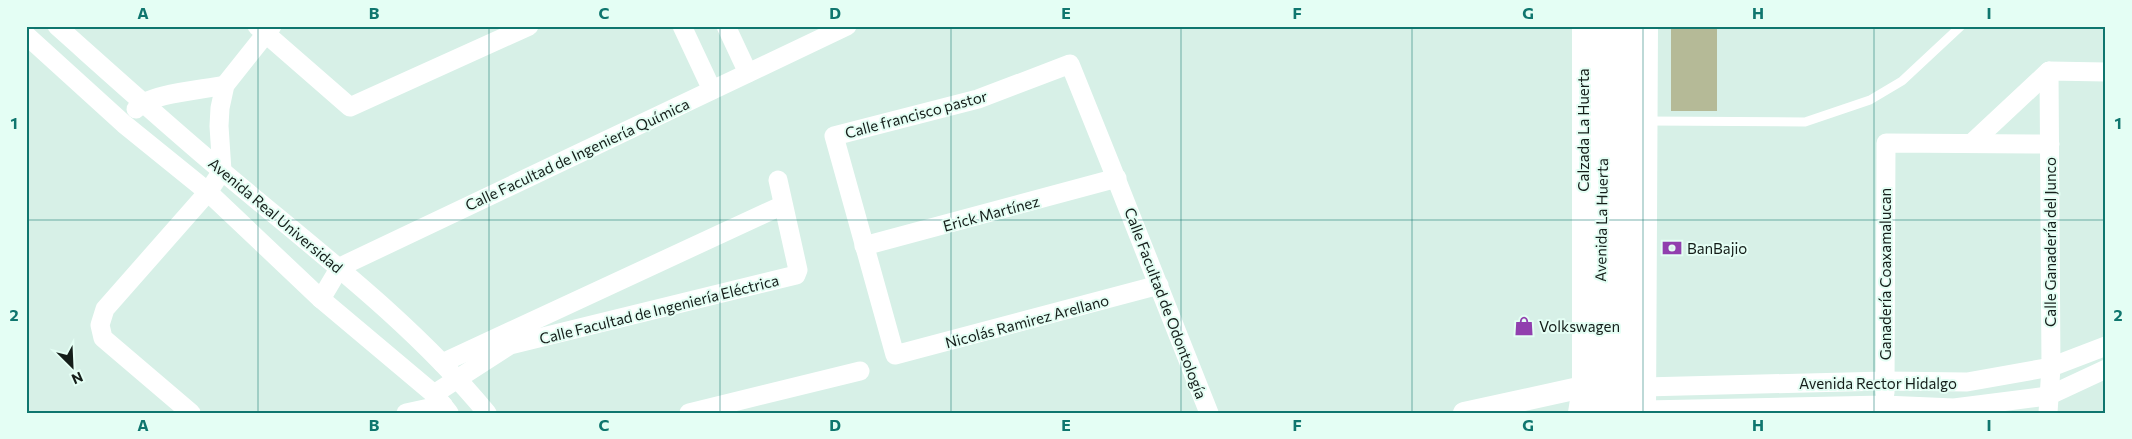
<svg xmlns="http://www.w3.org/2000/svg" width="2132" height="439" font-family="Commissioner,sans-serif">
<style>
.green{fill:#b5ba97}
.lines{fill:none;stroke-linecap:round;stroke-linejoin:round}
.service{stroke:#fff;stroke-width:9}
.minor{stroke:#fff;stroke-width:19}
.tertiary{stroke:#fff;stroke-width:22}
.primary{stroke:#fff;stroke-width:28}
.grid{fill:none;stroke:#0f766e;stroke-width:1;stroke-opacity:0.55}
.labels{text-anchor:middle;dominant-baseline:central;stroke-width:4;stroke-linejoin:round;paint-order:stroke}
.street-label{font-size:15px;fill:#141d19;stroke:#e4fef4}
.poi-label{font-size:15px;fill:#141d19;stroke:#e4fef4;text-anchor:start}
.neatline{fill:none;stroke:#0f766e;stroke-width:2}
.grid-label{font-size:16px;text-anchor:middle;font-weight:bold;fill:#0f766e}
</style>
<rect width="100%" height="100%" fill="#d7f0e7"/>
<rect class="green" x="1671" y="26" width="46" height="85"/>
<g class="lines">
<path class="service" d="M1647,121l158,1 65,-22 32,-19 59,-55"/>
<g class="minor">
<path d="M57,26c55,49 109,98 165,145 91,77 188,149 265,242"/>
<path d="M257,26l93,81 179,-81"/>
<path d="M682,26l30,64"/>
<path d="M726,26l22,47"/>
<path d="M26,35l98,89 84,68 113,107 113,95 15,19"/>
<path d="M136,109c14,-16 67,-19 89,-24"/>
<path d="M1973,142l76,-71 57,1"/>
<path d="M864,246l253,-68"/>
<path d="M1159,285l-264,70 -61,-219 144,-37 92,-35c47,116 93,232 139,349"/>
<path d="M321,299l19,-32 507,-241"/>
<path d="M442,363l341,-158"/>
<path d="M1644,387l241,-6 82,1 84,-15 55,-21"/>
<path d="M1885,393l1,-250 164,1"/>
<path d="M434,394l76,-49 286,-70 2,-5 -20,-90"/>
<path d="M1645,410l239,-5 70,3 94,-12 58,-27"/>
<path d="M191,413l-88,-75 -3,-13 5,-16 103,-117 14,-21 -3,-45 1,-18 5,-23 47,-59"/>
<path d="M406,413l37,-8"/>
<path d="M689,413l171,-42"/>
<path d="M2048,413l3,-46 -2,-296"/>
</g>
<g class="tertiary">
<path d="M1464,413l119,-26h13"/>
<path d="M1579,413l4,-26v-361"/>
<path d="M1645,413l2,-387"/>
</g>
<g class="primary">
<path d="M1624,26v387"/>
<path d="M1596,413l8,-387"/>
</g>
</g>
<path class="grid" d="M258,26v387M489,26v387M720,26v387M951,26v387M1181,26v387M1412,26v387M1643,26v387M1874,26v387M26,220h2080"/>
<defs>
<symbol id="bank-bare" viewBox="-9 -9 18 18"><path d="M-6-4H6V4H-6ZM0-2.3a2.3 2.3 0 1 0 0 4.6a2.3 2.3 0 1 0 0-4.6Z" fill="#913fae" stroke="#e4fef4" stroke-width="2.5" paint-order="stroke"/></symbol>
<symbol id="shop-bare" viewBox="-9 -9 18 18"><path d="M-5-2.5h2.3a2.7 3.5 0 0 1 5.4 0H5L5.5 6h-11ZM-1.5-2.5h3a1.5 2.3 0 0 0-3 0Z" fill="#913fae" stroke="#e4fef4" stroke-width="2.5" paint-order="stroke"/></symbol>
</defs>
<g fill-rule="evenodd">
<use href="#bank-bare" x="1658" y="234" width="28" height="28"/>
<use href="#shop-bare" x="1510" y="312" width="28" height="28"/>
</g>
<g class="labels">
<g class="street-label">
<text transform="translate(916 114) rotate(-15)">Calle francisco pastor</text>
<text transform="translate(1583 130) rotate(-90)">Calzada La Huerta</text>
<text transform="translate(577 154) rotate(-25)">Calle Facultad de Ingenierίa Quίmica</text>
<text transform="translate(991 213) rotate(-15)">Erick Martínez</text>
<text transform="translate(276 215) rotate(40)">Avenida Real Universidad</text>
<text transform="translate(1601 220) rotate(-89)">Avenida La Huerta</text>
<text transform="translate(2050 242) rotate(-90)">Calle Ganadería del Junco</text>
<text transform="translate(1885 274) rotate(-90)">Ganadería Coaxamalucan</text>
<text transform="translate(1166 303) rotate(69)">Calle Facultad de Odontología</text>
<text transform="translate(659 309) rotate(-14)">Calle Facultad de Ingeniería Eléctrica</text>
<text transform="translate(1027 321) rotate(-15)">Nicolás Ramirez Arellano</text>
<text x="1878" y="383">Avenida Rector Hidalgo</text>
</g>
<g class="poi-label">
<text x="1687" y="248">BanBajio</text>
<text x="1539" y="326">Volkswagen</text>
</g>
</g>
<rect width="2132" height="439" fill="none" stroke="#e4fef4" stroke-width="55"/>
<g transform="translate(72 366) rotate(156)" stroke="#e4fef4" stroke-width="4" paint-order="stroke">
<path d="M0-4L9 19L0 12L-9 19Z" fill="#141d19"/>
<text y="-8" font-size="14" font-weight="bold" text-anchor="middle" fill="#141d19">N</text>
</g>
<rect x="28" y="28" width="2076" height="384" class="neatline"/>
<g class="grid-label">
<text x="143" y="19">A</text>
<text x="374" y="19">B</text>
<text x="604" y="19">C</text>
<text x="835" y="19">D</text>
<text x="1066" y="19">E</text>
<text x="1297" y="19">F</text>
<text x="1528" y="19">G</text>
<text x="1758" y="19">H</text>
<text x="1989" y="19">I</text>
<text x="14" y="129">1</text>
<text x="2118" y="129">1</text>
<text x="14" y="321">2</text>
<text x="2118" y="321">2</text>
<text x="143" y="431">A</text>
<text x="374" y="431">B</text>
<text x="604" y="431">C</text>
<text x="835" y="431">D</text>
<text x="1066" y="431">E</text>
<text x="1297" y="431">F</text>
<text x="1528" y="431">G</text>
<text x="1758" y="431">H</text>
<text x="1989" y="431">I</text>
</g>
</svg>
